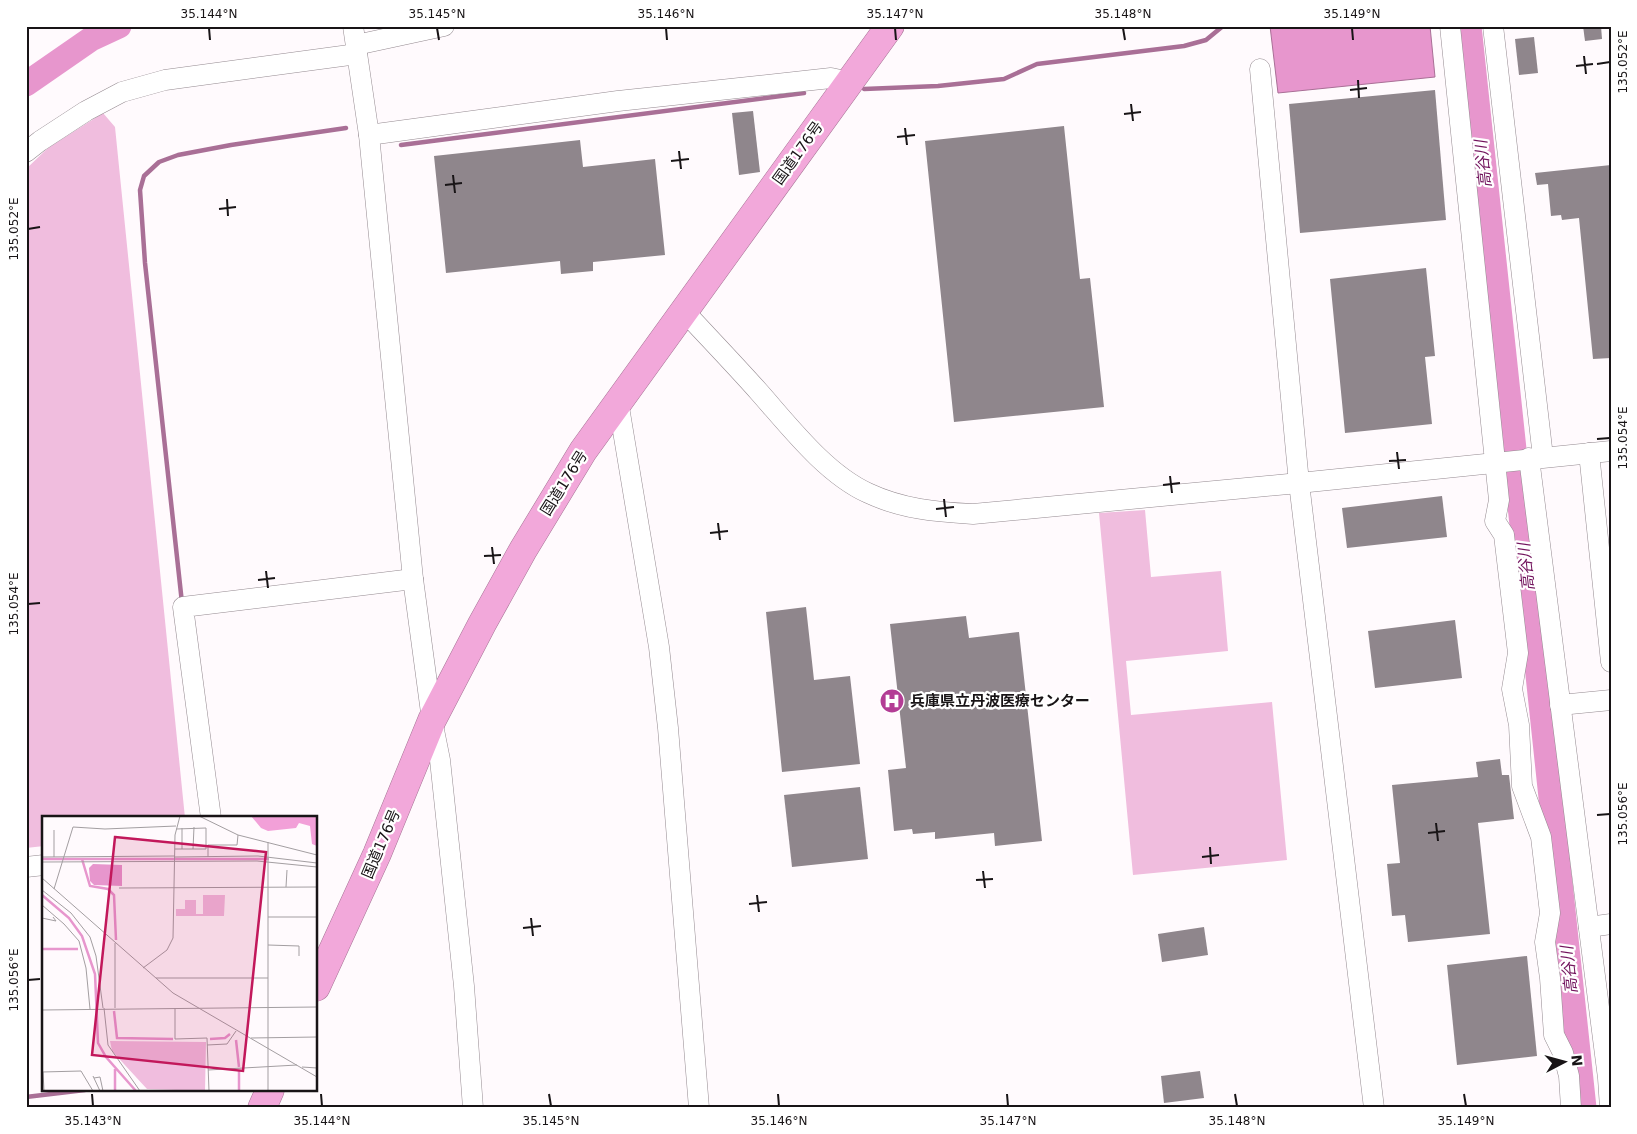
<svg xmlns="http://www.w3.org/2000/svg" width="1637" height="1134" font-family="'DejaVu Sans','Noto Sans JP',sans-serif">
<style>
.green{fill:#f0bdde}
.water{fill:#e796cd;stroke:#a96f96}
.lines{fill:none;stroke-linecap:round;stroke-linejoin:round}
.stream{stroke:#a96f96;stroke-width:4.5}
.river{stroke:#e796cd;stroke-width:25}
.building{fill:#8f868c}
.minor-casing{stroke:#948a90;stroke-width:21}
.highway-casing{stroke:#a67495;stroke-width:29}
.minor{stroke:#fff;stroke-width:20}
.highway{stroke:#f2a8da;stroke-width:28}
.ticks{fill:none;stroke:#181416;stroke-width:2}
.labels{text-anchor:middle;dominant-baseline:central;stroke-width:4.5;stroke-linejoin:round;paint-order:stroke}
.street-label{font-size:15px;fill:#181416;stroke:#fff}
.poi-label{font-size:15px;font-weight:bold;fill:#181416;stroke:#fff;text-anchor:start}
.water-label{font-size:16px;font-style:italic;fill:#72145d;stroke:#fff}
.inset-river{fill:none;stroke:#e796cd;stroke-width:2.5}
.inset-road{fill:none;stroke:#a39ea1;stroke-width:1}
.view{fill:#c2185b;fill-opacity:0.15;stroke:#c2185b;stroke-width:2.5}
.inset-edge{fill:none;stroke:#181416;stroke-width:2.5}
.neatline{fill:none;stroke:#181416;stroke-width:2}
.ticks-label{font-size:12px;text-anchor:middle;fill:#181416}
</style>
<rect width="100%" height="100%" fill="#fffafd"/>
<g class="green">
<path d="M103,113l12,14 70,691h-141v28l-18,2v-679l22,-21z"/>
<path d="M1145,510l6,67 70,-6 7,80 -102,10 5,54 141,-13 15,158 -154,15 -34,-362z"/>
</g>
<path class="water" d="M1270,26h160l5,51 -157,16z"/>
<g class="lines">
<g class="stream">
<path d="M864,89l74,-3 66,-7 33,-15 147,-18 22,-6 17,-14"/>
<path d="M401,145l403,-52"/>
<path d="M182,603l-37,-340 -5,-73 4,-14 15,-14 19,-7 53,-10 115,-17"/>
<path d="M26,1097l59,-7"/>
</g>
<g class="river">
<path d="M1469,26l115,1082"/>
<path d="M26,84l65,-45 28,-13"/>
</g>
</g>
<g class="building">
<path d="M1583,26h18l1,13 -17,2z"/>
<path d="M1534,37l4,36 -19,2 -4,-36z"/>
<path d="M1435,90l11,130 -146,13 -11,-129z"/>
<path d="M753,111l7,61 -21,3 -7,-62z"/>
<path d="M1064,126l16,153 10,-1 14,129 -150,15 -29,-281z"/>
<path d="M580,140l3,27 72,-8 10,96 -72,7v9l-32,3 -1,-13 -114,12 -12,-117z"/>
<path d="M1611,165v193l-18,1 -14,-141 -17,2 -1,-5 -10,1 -3,-32 -11,1 -2,-12z"/>
<path d="M1426,268l9,88 -10,1 7,67 -87,9 -15,-154z"/>
<path d="M1442,496l5,41 -100,11 -5,-40z"/>
<path d="M806,607l8,73 36,-4 10,88 -78,8 -16,-160z"/>
<path d="M966,616l3,22 50,-6 23,209 -47,5 -1,-13 -59,6v-7l-22,2 -1,-5 -18,2 -6,-61 18,-2 -16,-144z"/>
<path d="M1455,620l7,58 -87,10 -7,-57z"/>
<path d="M1500,759l2,16h7l5,44 -36,4 12,111 -82,8 -3,-27 -13,1 -5,-52 13,-1 -8,-78 86,-8 -2,-15z"/>
<path d="M860,787l8,72 -76,8 -8,-72z"/>
<path d="M1204,927l4,28 -46,7 -4,-28z"/>
<path d="M1527,956l10,100 -80,9 -10,-100z"/>
<path d="M1200,1071l4,27 -40,5 -3,-27z"/>
</g>
<g class="lines">
<defs>
<g id="minor">
<path d="M353,26l16,109 44,444 19,141 8,40 24,226 9,122"/>
<path d="M1450,26l49,474 -4,21 9,14 14,118 -6,36 7,36 3,61 19,51 9,76 -5,29 5,36 4,57 9,18 6,23 2,32"/>
<path d="M1493,26l50,431"/>
<path d="M356,45l88,-19"/>
<path d="M1260,69l39,414 75,625"/>
<path d="M369,135l249,-34 213,-23 19,4"/>
<path d="M26,152l14,-11 46,-30 36,-19 43,-12 192,-26"/>
<path d="M684,311c25,27 51,54 75,81 31,35 67,82 109,101 34,16 68,19 105,21l326,-31 312,-32"/>
<path d="M618,401l41,246 9,81 31,380"/>
<path d="M1589,453l22,209"/>
<path d="M1529,458l79,620 2,30"/>
<path d="M1560,705l51,-5"/>
<path d="M211,818l-28,-211 230,-28"/>
<path d="M26,867l18,-2"/>
<path d="M1589,927l22,-3"/>
</g>
<g id="highway">
<path d="M316,987l61,-133 55,-134 50,-96 41,-74 60,-99 307,-425"/>
<path d="M262,1108l8,-18"/>
</g>
</defs>
<use href="#minor" class="minor-casing"/>
<use href="#highway" class="highway-casing"/>
<use href="#minor" class="minor"/>
<use href="#highway" class="highway"/>
</g>
<path class="ticks" d="M209,28l1,12M437,28l2,12M666,28l1,12M895,28l1,12M1123,28l2,12M1352,28l1,12M1584,56l2,18M1597,64l13,-2M1576,66l17,-2M1358,80l1,18M1350,90l17,-2M1131,104l2,17M1124,114l17,-2M905,128l2,17M897,137l18,-2M679,151l2,18M671,161l18,-2M453,175l2,18M445,185l17,-2M227,199l1,17M219,209l17,-2M28,229l12,-2M1597,439l13,-1M1397,452l2,17M1389,461l17,-1M1170,476l2,17M1163,485l17,-2M944,499l2,18M936,509l18,-2M718,523l2,17M710,533l18,-2M492,547l2,17M484,556l17,-1M266,571l2,17M258,580l17,-2M28,604l12,-1M1597,815l13,-1M1436,823l2,18M1428,833l17,-2M1210,847l1,17M1202,857l17,-2M983,871l2,17M976,880l17,-1M757,895l2,17M749,904l18,-2M531,918l2,18M523,928l18,-2M28,980l12,-1M92,1094l1,12M321,1094l1,12M549,1094l2,12M778,1094l1,12M1007,1094l1,12M1235,1094l2,12M1464,1094l2,12"/>
<defs>
<symbol id="hospital-disc" viewBox="-11 -11 22 22"><circle r="9.5" fill="#b33d95" stroke="#fff"/><path d="M-5-5h3v3.5h4V-5h3V5h-3V1.5h-4V5h-3Z" fill="#fff"/></symbol>
</defs>
<g fill-rule="evenodd">
<use href="#hospital-disc" x="878" y="687" width="28" height="28"/>
</g>
<g class="labels">
<g class="street-label">
<text transform="translate(798 153) rotate(-54)">国道176号</text>
<text transform="translate(564 483) rotate(-58)">国道176号</text>
<text transform="translate(381 844) rotate(-67)">国道176号</text>
</g>
<g class="poi-label">
<text x="910" y="701">兵庫県立丹波医療センター</text>
</g>
<g class="water-label">
<text transform="translate(1483 164) rotate(-96)">高谷川</text>
<text transform="translate(1526 567) rotate(-96)">高谷川</text>
<text transform="translate(1569 970) rotate(-96)">高谷川</text>
</g>
</g>
<g transform="translate(42 816)">
<rect width="275" height="275" fill="#fffafd"/>
<path d="M161,79h22l-1,21h-48v-7h9v-9h11v14h7zM68,225l96,1 -1,49 -58,-2 -35,-38z" fill="#f0bdde"/>
<path d="M209,0h66v30l-5,-2 -2,-18 -11,-3 -3,5 -28,3 -7,-3z" fill="#f2a0d8"/>
<path d="M51,48l29,1v21l-28,-1 -4,-4 -1,-13z" fill="#e796cd"/>
<path class="inset-river" d="M0,43h227M40,43l8,27 18,3 6,6 2,45M0,79l27,23 13,18 13,38 3,69 8,14 30,34M0,133h36M72,195l3,27 56,1M168,223l15,-1 5,-4M194,224l3,27M197,254v21M73,275v-22"/>
<path class="inset-road" d="M157,0l39,19 79,20M12,14v27M226,26v249M133,33h31v-21l-30,1M140,33v-21M151,33l1,-22M0,41l133,-1M132,41l84,-1 59,7M166,41v-12h29l1,-10M0,46l215,-1 60,6M0,62l131,115 144,84M244,71l1,-17M77,72l198,-1M12,73l19,-62 32,2 71,-3M0,74l29,23 19,24 6,19 7,52M0,89l22,19 15,17 7,27 4,41M226,101h49M0,102l14,3 -3,-4M73,127v65M226,129l31,1v10M101,152l24,-18 6,-12 2,-103 5,-19M114,162h112M62,192l4,37 32,46M133,192v31l32,-1 2,53M0,194l275,-3M209,222l66,-1M165,229l20,-1 9,-13M260,251l15,1M166,254l89,-5M0,256l39,-1 12,20M1,256l1,19M51,260l7,15M52,262l6,-1 3,14"/>
<path class="view" d="M73,21l151,15 -23,219 -151,-16z"/>
<rect width="275" height="275" class="inset-edge"/>
</g>
<rect width="1637" height="1134" fill="none" stroke="#ffffff" stroke-width="55"/>
<g transform="translate(1564 1062) rotate(84)" stroke="#ffffff" stroke-width="4" paint-order="stroke">
<path d="M0-4L9 19L0 12L-9 19Z" fill="#181416"/>
<text y="-8" font-size="14" font-weight="bold" text-anchor="middle" fill="#181416">N</text>
</g>
<rect x="28" y="28" width="1582" height="1078" class="neatline"/>
<g class="ticks-label">
<text x="209" y="18">35.144°N</text>
<text x="437" y="18">35.145°N</text>
<text x="666" y="18">35.146°N</text>
<text x="895" y="18">35.147°N</text>
<text x="1123" y="18">35.148°N</text>
<text x="1352" y="18">35.149°N</text>
<text transform="translate(1623 62) rotate(-90)" y="4">135.052°E</text>
<text transform="translate(14 229) rotate(-90)" y="4">135.052°E</text>
<text transform="translate(1623 438) rotate(-90)" y="4">135.054°E</text>
<text transform="translate(14 604) rotate(-90)" y="4">135.054°E</text>
<text transform="translate(1623 814) rotate(-90)" y="4">135.056°E</text>
<text transform="translate(14 980) rotate(-90)" y="4">135.056°E</text>
<text x="93" y="1125">35.143°N</text>
<text x="322" y="1125">35.144°N</text>
<text x="551" y="1125">35.145°N</text>
<text x="779" y="1125">35.146°N</text>
<text x="1008" y="1125">35.147°N</text>
<text x="1237" y="1125">35.148°N</text>
<text x="1466" y="1125">35.149°N</text>
</g>
</svg>
